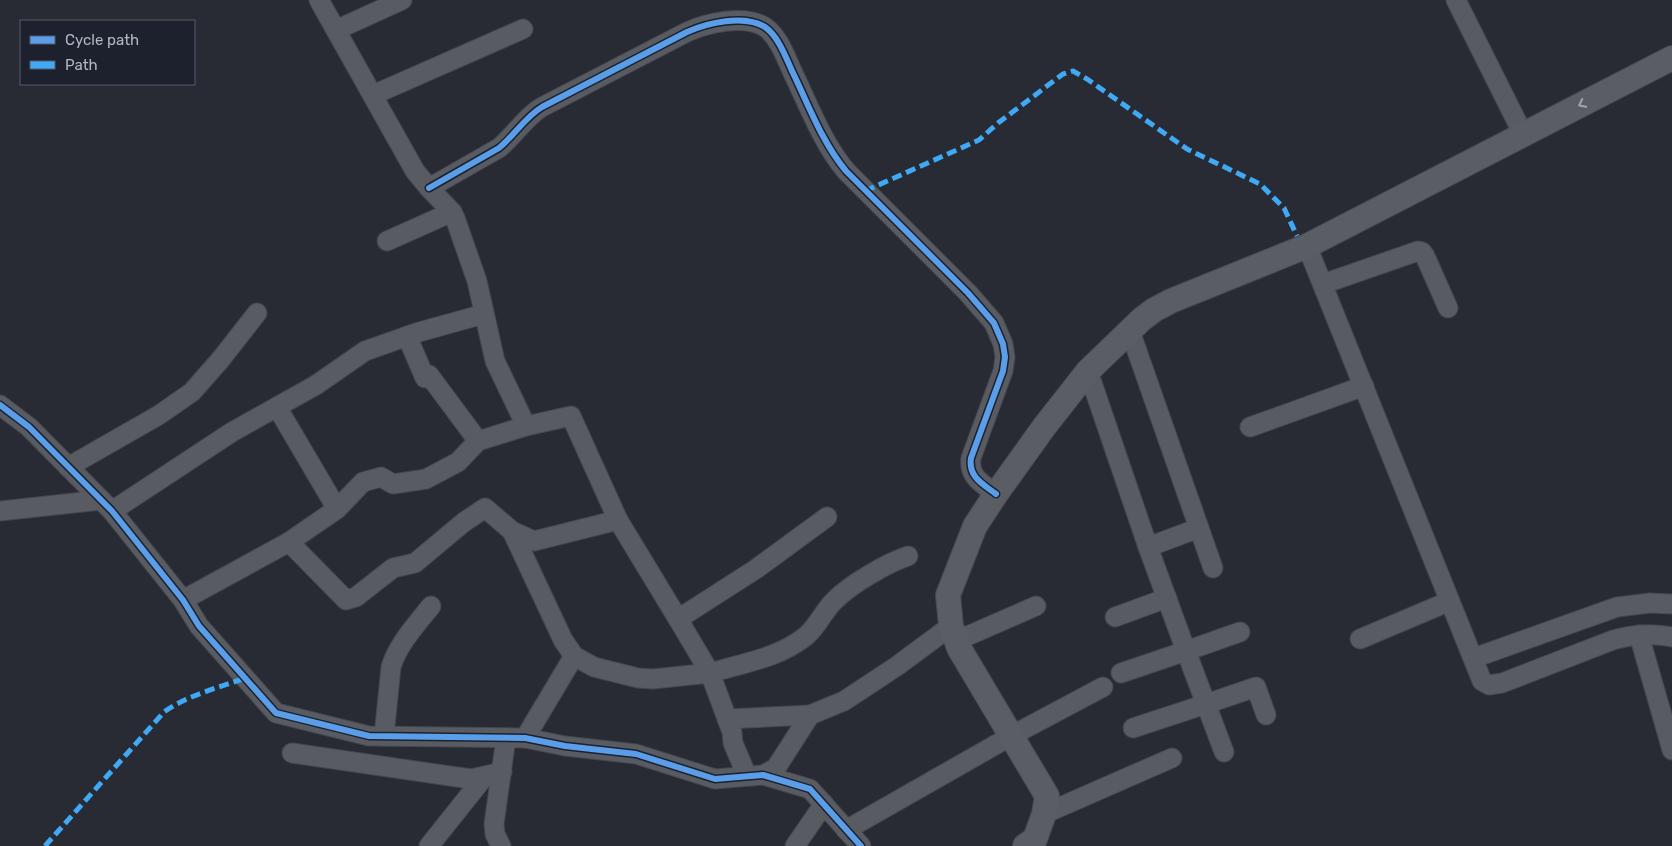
<svg xmlns="http://www.w3.org/2000/svg" width="1672" height="846" font-family="Rubik,sans-serif">
<style>
.lines{fill:none;stroke-linecap:round;stroke-linejoin:round}
.minor-casing{stroke:#44464c;stroke-width:21}
.major-casing{stroke:#464850;stroke-width:26}
.minor{stroke:#585b62;stroke-width:19}
.major{stroke:#5a5d64;stroke-width:24}
.quiet{stroke:#3fa9f5;stroke-width:5;stroke-dasharray:10 5;stroke-linecap:butt}
.cycleway-casing{stroke:#1c212d;stroke-width:9}
.cycleway{stroke:#5a9eea;stroke-width:6}
.oneway{stroke:#a0a5b2}
</style>
<rect width="100%" height="100%" fill="#282b33"/>
<g class="lines">
<defs>
<g id="minor">
<path d="M319,0l96,171 14,17 23,24 3,6 22,63 18,80 31,65"/>
<path d="M1456,0l67,134"/>
<path d="M336,30l66,-30"/>
<path d="M373,95l150,-66"/>
<path d="M429,188l70,-40c15,-12 26,-31 43,-41l145,-75c20,-9 57,-18 78,-5 14,10 21,31 28,46 16,33 29,69 53,98l122,122 26,30 9,21 2,13 -2,14 -32,87c-3,19 12,26 25,36"/>
<path d="M387,241l65,-29"/>
<path d="M1307,246l175,435 7,4 13,-2 111,-43c20,-6 38,-7 59,-3"/>
<path d="M1323,284l95,-33 4,1 3,4 23,52"/>
<path d="M1130,331l83,237"/>
<path d="M407,336l18,42"/>
<path d="M1088,371l60,176 38,104 -65,22"/>
<path d="M429,375l49,66"/>
<path d="M0,405l29,22 83,84 71,89 16,26 77,87 93,23 156,2 40,8 71,8 79,25 48,-4 47,14 51,57"/>
<path d="M277,407l60,102"/>
<path d="M1250,427l114,-41"/>
<path d="M68,467l91,-52 33,-23 29,-33 36,-46"/>
<path d="M0,511l101,-11"/>
<path d="M112,511l120,-79 84,-47 49,-34 54,-19 65,-18"/>
<path d="M512,531l51,109 11,16 20,11 44,11 15,1 57,-6 22,59 1,11 14,33"/>
<path d="M289,542l57,58 10,-3 37,-29 22,-5 49,-41 21,-14 27,23 22,10 84,-21 60,99 78,-50 71,-52"/>
<path d="M1148,547l51,-19"/>
<path d="M183,600l106,-58 48,-33 26,-27 18,-5 12,7 33,-5 32,-17 20,-21 48,-15 45,-10 47,104"/>
<path d="M1115,617l52,-19"/>
<path d="M678,619l32,54c33,-10 69,-15 96,-37 12,-10 18,-26 29,-36 16,-16 52,-37 73,-44"/>
<path d="M1639,635l33,115"/>
<path d="M1360,639l90,-38"/>
<path d="M956,641l80,-35"/>
<path d="M1474,658l143,-51 33,-4 22,1"/>
<path d="M727,719l83,-4"/>
<path d="M1133,728l73,-24 -20,-53 54,-19"/>
<path d="M384,736l7,-69c7,-23 25,-42 40,-61"/>
<path d="M525,738l49,-82"/>
<path d="M1224,752l-18,-48 50,-17 10,28"/>
<path d="M292,753l179,26 31,-7"/>
<path d="M763,775l13,-7 34,-53 34,-14 53,-35 54,-40"/>
<path d="M1044,814l128,-56"/>
<path d="M846,830l165,-94 92,-49"/>
<path d="M429,846l55,-69"/>
<path d="M501,846l-6,-12 -1,-10 12,-86"/>
<path d="M795,846l29,-42"/>
</g>
<path id="major" d="M1025,846l10,-7 9,-25 3,-18 -88,-148 -8,-22 -3,-31 27,-69 21,-32 48,-67 44,-56 54,-52 12,-9 17,-9 136,-55 365,-188"/>
</defs>
<use href="#minor" class="minor-casing"/>
<use href="#major" class="major-casing"/>
<use href="#minor" class="minor"/>
<use href="#major" class="major"/>
<g class="quiet">
<path d="M865,191l114,-51 19,-17 65,-49 10,-3 14,8 100,70 73,35 24,24 13,28"/>
<path d="M45,846l119,-134c24,-17 54,-24 81,-34"/>
</g>
<defs>
<g id="cycleway">
<path d="M429,188l70,-40c15,-12 26,-31 43,-41l145,-75c20,-9 57,-18 78,-5 14,10 21,31 28,46 16,33 29,69 53,98l122,122 26,30 9,21 2,13 -2,14 -32,87c-3,19 12,26 25,36"/>
<path d="M0,405l29,22 83,84 71,89 16,26 77,87 93,23 156,2 40,8 71,8 79,25 48,-4 47,14 51,57"/>
</g>
</defs>
<use href="#cycleway" class="cycleway-casing"/>
<use href="#cycleway" class="cycleway"/>
</g>
<defs><path id="oneway-chevron" d="M-2-3.5L2.5 0L-2 3.5" fill="none" stroke-width="1.6" stroke-linecap="round" stroke-linejoin="round" transform="scale(1.25)"/></defs>
<use class="oneway" href="#oneway-chevron" transform="translate(1582 104) rotate(153)"/>
<rect x="20" y="20" width="175" height="65" fill="#1c212d" stroke="#585d6a"/>
<rect x="30" y="36" width="25" height="8" fill="#5a9eea" stroke="#585d6a"/>
<text x="65" y="45" font-size="15" fill="#b2b7c5">Cycle path</text>
<rect x="30" y="61" width="25" height="8" fill="#3fa9f5" stroke="#585d6a"/>
<text x="65" y="70" font-size="15" fill="#b2b7c5">Path</text>
</svg>
